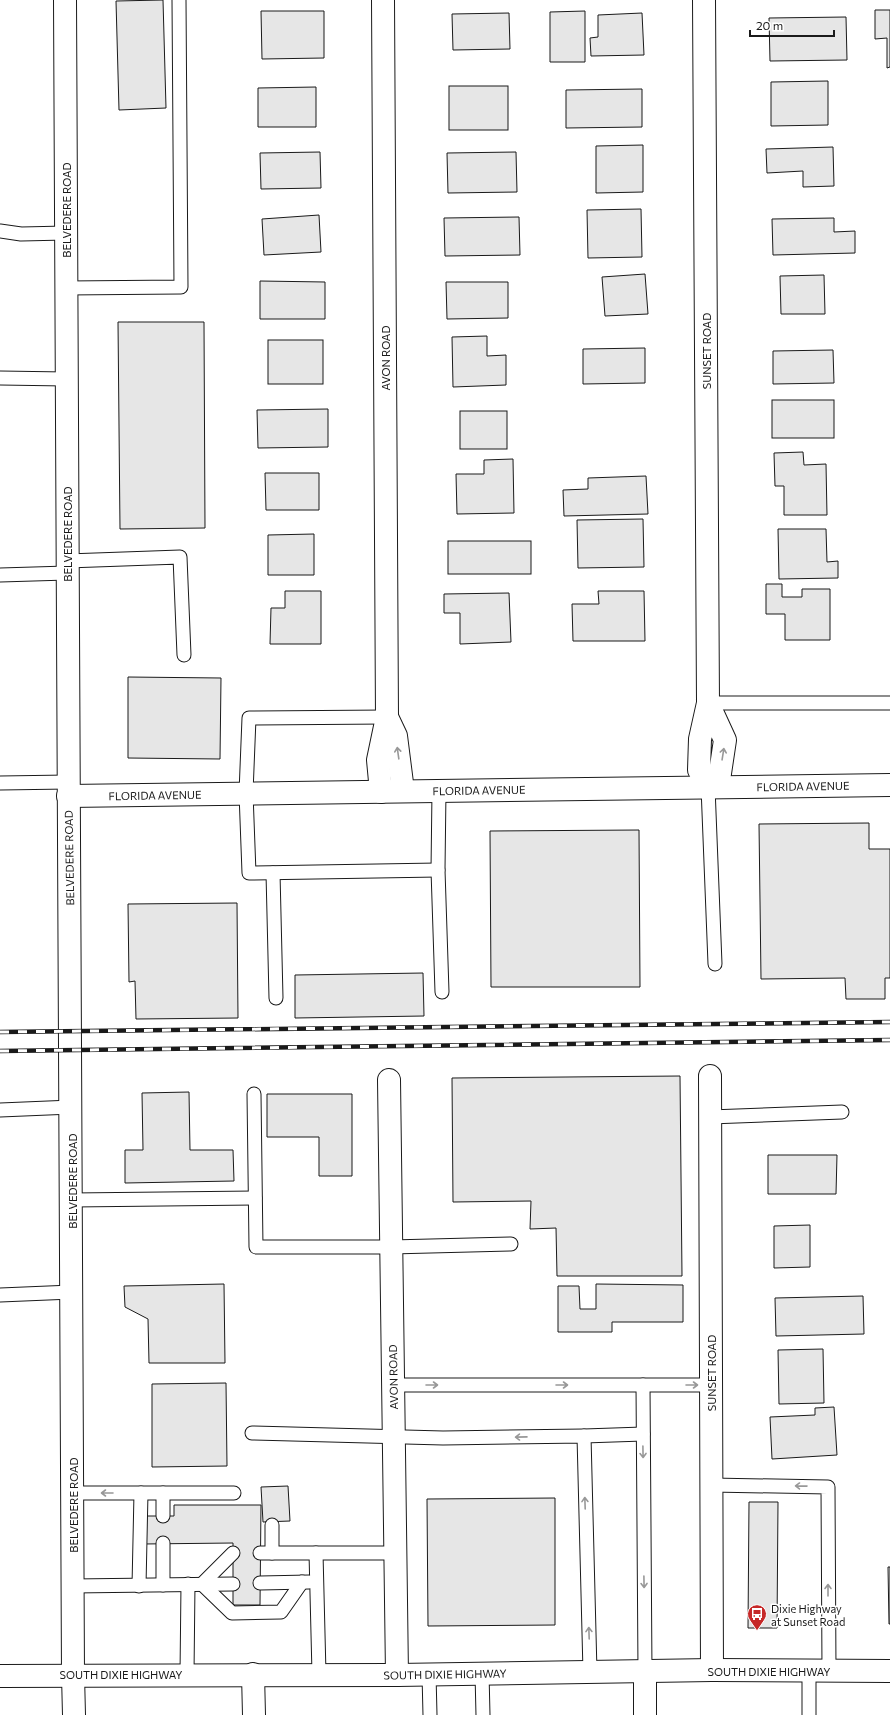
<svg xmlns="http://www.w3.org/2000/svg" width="890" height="1715" font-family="Commissioner,sans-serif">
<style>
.building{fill:#e6e6e6;stroke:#1a1a1a}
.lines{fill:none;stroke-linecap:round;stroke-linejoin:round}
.lane-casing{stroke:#1a1a1a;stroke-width:15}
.street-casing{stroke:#1a1a1a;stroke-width:24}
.secondary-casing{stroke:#1a1a1a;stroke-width:24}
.primary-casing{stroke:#1a1a1a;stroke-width:24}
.lane{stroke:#fff;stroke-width:13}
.street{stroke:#fff;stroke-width:22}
.secondary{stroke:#fff;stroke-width:22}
.primary{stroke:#fff;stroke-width:22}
.rail-casing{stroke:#1a1a1a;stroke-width:4.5}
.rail{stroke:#fff;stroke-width:3;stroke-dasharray:9;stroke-linecap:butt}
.oneway{stroke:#989898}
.labels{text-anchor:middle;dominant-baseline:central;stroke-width:3;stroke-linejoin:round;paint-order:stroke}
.street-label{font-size:11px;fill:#1a1a1a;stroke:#fff}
.poi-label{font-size:11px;fill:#1a1a1a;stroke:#fff;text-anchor:start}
</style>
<rect width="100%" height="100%" fill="#fff"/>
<g class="building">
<path d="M163,0l3,108 -47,2 -3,-109z"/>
<path d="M875,10h15v57l-3,1v-30l-12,1z"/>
<path d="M261,11h63v47l-62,1z"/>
<path d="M585,11v51h-35v-50z"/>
<path d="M509,13l1,36 -57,1 -1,-36z"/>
<path d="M642,13l2,42 -53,1 -1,-18 8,-1v-22z"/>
<path d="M846,17l1,43 -77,1 -1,-43z"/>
<path d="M828,81v44l-57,1v-44z"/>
<rect x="449" y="86" width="59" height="44"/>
<path d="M316,87v40h-58v-39z"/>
<path d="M642,89v38l-76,1v-38z"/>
<path d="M643,145v47l-47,1v-47z"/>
<path d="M833,147l1,39 -31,1v-16l-36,2 -1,-24z"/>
<path d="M320,152l1,36 -60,1 -1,-36z"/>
<path d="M516,152l1,40 -69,1 -1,-40z"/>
<path d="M641,209l1,48 -54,1 -1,-48z"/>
<path d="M319,215l2,37 -57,3 -2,-36z"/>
<path d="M519,217l1,38 -75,1 -1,-38z"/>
<path d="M834,218v14l21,-1v22l-82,2 -1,-36z"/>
<path d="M645,274l3,40 -43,2 -3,-39z"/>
<path d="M824,275l1,39h-44l-1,-38z"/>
<path d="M260,281l65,1v37h-65z"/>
<path d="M446,282h62v36l-61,1z"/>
<path d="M118,322h86l1,206 -85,1z"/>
<path d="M487,336v20l19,-1v30l-53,2 -1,-50z"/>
<rect x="268" y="340" width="55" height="44"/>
<path d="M645,348v35l-62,1v-35z"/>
<path d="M833,350l1,33 -61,1v-33z"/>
<rect x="772" y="400" width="62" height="38"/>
<path d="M328,409v38l-70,1 -1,-38z"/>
<rect x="460" y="411" width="47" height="38"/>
<path d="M803,452l1,13 22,-1 1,51h-43v-29h-9l-1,-33z"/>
<path d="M513,459l1,54 -57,1 -1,-40h28v-14z"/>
<path d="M265,473h54v37h-53z"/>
<path d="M646,476l2,38 -84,2 -1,-26 25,-1v-11z"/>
<path d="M643,519l1,48 -66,1 -1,-48z"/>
<path d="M778,529h48l1,33 11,-1v17l-59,1z"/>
<path d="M314,534v41h-46v-40z"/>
<rect x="448" y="541" width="83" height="33"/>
<path d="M766,584h16v13h20v-8h28v51h-45v-26h-19z"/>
<path d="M285,591h36v53h-51l1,-36h14z"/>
<path d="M598,591h46l1,50h-72l-1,-37h27z"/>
<path d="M509,593l2,49 -51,2v-31h-16v-19z"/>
<path d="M128,677l93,1 -1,81 -92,-1z"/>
<path d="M869,823v26h21v129h-5v21h-39l-1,-21 -84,1 -2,-155z"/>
<path d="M639,830l1,157h-149l-1,-156z"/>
<path d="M237,903l1,115 -102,1 -1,-38 -6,1 -1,-78z"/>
<path d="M423,973l1,43 -129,2v-43z"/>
<path d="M680,1076l2,200h-125l-1,-48 -26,1 1,-28 -78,1 -1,-124z"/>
<path d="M189,1092l1,58h43l1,31 -109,2v-33h18l-1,-57z"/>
<path d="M267,1094h85v82h-33v-39h-52z"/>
<path d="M768,1155h69l-1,39h-68z"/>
<path d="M810,1225v42l-36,1v-42z"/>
<path d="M224,1284l1,79h-76l-1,-44 -23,-12 -1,-21z"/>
<path d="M596,1284l87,1v37h-71v10h-54v-46h21l1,23h16z"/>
<path d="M863,1296l1,38 -88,2 -1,-38z"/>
<path d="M823,1349l1,54 -45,1 -1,-54z"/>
<path d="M226,1383l1,83 -75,1v-83z"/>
<path d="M834,1407l3,48 -65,4 -2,-42 45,-2v-7z"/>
<path d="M288,1486l2,35 -27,1 -2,-35z"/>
<path d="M555,1498v127l-127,1 -1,-127z"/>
<path d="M749,1502h29l-1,126h-29z"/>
<path d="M174,1505h87l-1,100h-27v-62l-90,1v-28h31z"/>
<path d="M888,1567h2v57h-1z"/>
</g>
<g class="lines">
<defs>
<g id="lane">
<path d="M0,231l21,3 45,-1"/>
<path d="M66,288l115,-1 -2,-287"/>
<path d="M0,378l66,1"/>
<path d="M67,561l113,-4 4,98"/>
<path d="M0,575l67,-2"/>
<path d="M708,703h182"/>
<path d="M387,717l-138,1 -3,75 3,80 189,-3"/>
<path d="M0,783l68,-1"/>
<path d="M708,787l7,177"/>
<path d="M439,791l-1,79 4,122"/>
<path d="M273,873l3,125"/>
<path d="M254,1094l2,153h135l120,-3"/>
<path d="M0,1110l72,-3"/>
<path d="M710,1117l132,-5"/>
<path d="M72,1200l183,-2"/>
<path d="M0,1295l72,-3"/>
<path d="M393,1385h318"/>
<path d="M643,1385l2,286"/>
<path d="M252,1433l191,5 141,-2 6,236"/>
<path d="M584,1436l59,-2"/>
<path d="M711,1485l117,2 1,184"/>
<path d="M73,1493h68"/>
<path d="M163,1493v23"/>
<path d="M272,1525v28"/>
<path d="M163,1543v42"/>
<path d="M233,1553l-31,31 30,29 49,-1 21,-30"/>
<path d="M260,1553h56"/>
<path d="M260,1583l49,-1"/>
<path d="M73,1586l160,-2"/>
<path d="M139,1586l2,-93h93"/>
<path d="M809,1671v44"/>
<path d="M482,1673l1,42"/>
<path d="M187,1674l1,-90"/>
<path d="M319,1674l-3,-121h79"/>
<path d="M429,1674l1,41"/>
</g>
<g id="street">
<path d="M704,0l4,703 -8,36 -1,31 9,17 11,-7 6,-40 -17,-37"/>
<path d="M387,717l9,19 7,55"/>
<path d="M381,792l-3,-32 9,-43 -4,-717"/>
<path d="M68,796l822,-11"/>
<path d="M710,1076l2,594"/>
<path d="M389,1080l8,595"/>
<path d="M645,1671v44"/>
<path d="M253,1674l1,41"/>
</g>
<path id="secondary" d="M73,1675l1,40"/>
<g id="primary">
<path d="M65,0l8,1675"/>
<path d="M0,1676l397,-1 315,-5 178,1"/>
</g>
</defs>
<use href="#lane" class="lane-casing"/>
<use href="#street" class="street-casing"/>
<use href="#secondary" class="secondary-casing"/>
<use href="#primary" class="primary-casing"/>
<use href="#lane" class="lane"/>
<use href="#street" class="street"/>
<use href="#secondary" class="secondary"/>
<use href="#primary" class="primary"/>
<defs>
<g id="rail">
<path d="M0,1032l890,-10"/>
<path d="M0,1051l890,-11"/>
</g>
</defs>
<use href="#rail" class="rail-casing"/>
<use href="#rail" class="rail"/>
</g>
<defs><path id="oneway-shaft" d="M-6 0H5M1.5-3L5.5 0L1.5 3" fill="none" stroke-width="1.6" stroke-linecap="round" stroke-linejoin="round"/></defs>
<g class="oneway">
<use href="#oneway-shaft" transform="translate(398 753) rotate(-98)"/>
<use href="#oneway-shaft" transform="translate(723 754) rotate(-81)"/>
<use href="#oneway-shaft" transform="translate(432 1385)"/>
<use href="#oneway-shaft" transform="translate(562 1385)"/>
<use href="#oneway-shaft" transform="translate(692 1385)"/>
<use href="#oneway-shaft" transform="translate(521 1437) rotate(179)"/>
<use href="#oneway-shaft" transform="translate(643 1452) rotate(89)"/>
<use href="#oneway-shaft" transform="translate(801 1486) rotate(-179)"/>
<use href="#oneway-shaft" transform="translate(107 1493) rotate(-180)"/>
<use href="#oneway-shaft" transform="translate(585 1503) rotate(-92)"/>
<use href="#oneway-shaft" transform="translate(644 1582) rotate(89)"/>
<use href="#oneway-shaft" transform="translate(828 1590) rotate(-90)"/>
<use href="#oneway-shaft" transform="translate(589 1633) rotate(-92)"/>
</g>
<defs>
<symbol id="bus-pin" viewBox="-11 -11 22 30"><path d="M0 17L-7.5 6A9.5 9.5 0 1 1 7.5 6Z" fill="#c62828" stroke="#fff"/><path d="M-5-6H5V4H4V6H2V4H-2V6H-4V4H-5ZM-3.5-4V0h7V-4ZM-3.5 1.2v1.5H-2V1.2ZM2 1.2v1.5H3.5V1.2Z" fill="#fff"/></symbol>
</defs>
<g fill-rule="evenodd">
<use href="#bus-pin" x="746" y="1603" width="22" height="30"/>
</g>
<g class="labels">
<g class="street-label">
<text transform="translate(66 210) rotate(-90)">BELVEDERE ROAD</text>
<text transform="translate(706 351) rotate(-90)">SUNSET ROAD</text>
<text transform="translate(385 358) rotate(-90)">AVON ROAD</text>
<text transform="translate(67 534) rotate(-90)">BELVEDERE ROAD</text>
<text transform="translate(803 786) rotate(-1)">FLORIDA AVENUE</text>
<text transform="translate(479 790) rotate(-1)">FLORIDA AVENUE</text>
<text transform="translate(155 795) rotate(-1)">FLORIDA AVENUE</text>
<text transform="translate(69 858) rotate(-91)">BELVEDERE ROAD</text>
<text transform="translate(72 1181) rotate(-90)">BELVEDERE ROAD</text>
<text transform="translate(711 1373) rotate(-90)">SUNSET ROAD</text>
<text transform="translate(393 1377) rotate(-91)">AVON ROAD</text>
<text transform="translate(73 1505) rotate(-90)">BELVEDERE ROAD</text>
<text x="769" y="1671">SOUTH DIXIE HIGHWAY</text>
<text x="121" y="1674">SOUTH DIXIE HIGHWAY</text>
<text transform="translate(445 1674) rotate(-1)">SOUTH DIXIE HIGHWAY</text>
</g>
<g class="poi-label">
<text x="771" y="1608">Dixie Highway<tspan x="771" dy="13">at Sunset Road</tspan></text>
</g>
</g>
<path d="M750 30v6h84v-6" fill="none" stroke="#1a1a1a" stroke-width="2"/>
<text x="756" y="30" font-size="12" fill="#1a1a1a" stroke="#ffffff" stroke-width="3" paint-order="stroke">20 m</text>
</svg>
